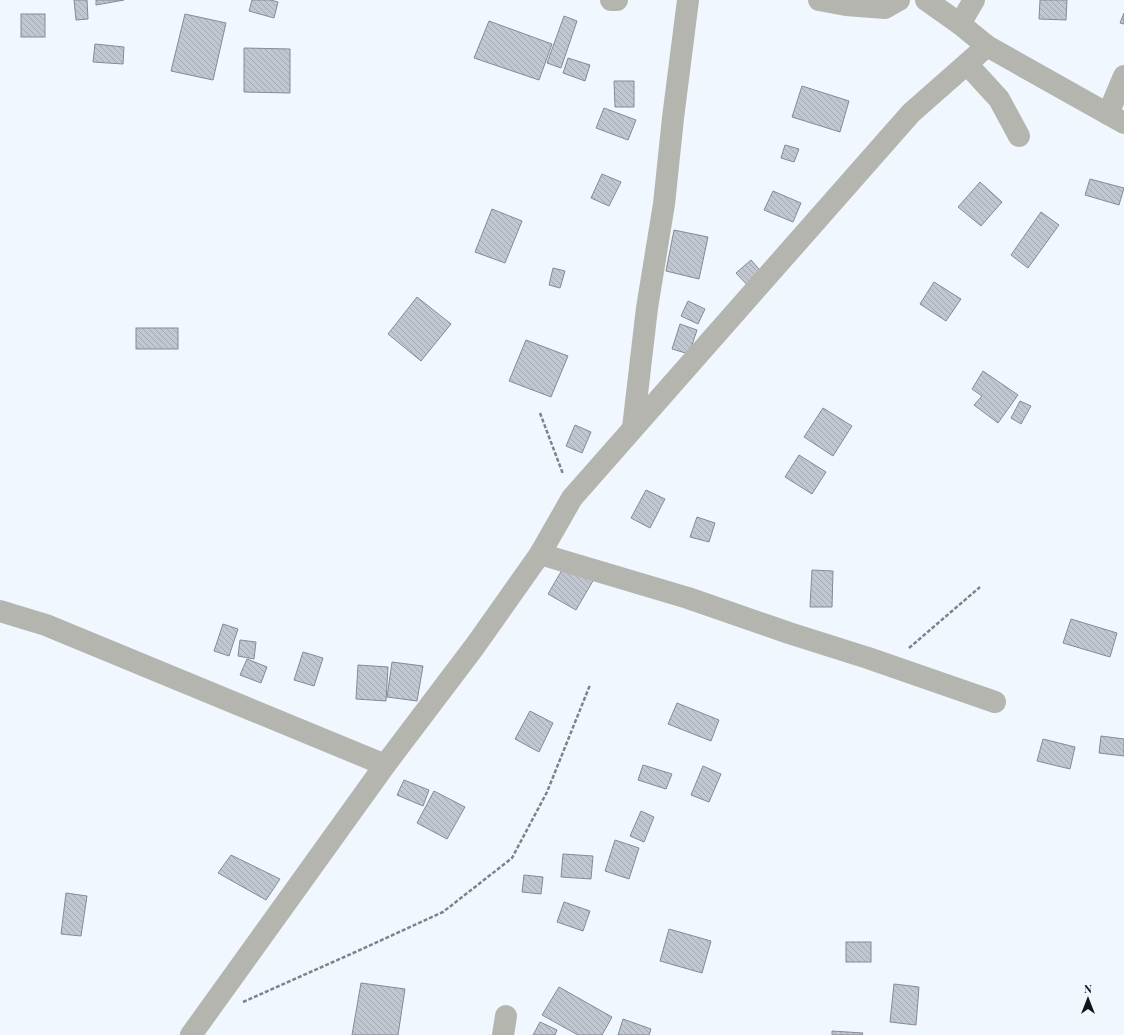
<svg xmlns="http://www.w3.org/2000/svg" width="1124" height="1035" font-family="'Playfair Display',serif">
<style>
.building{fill:url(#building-back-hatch);stroke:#858b94}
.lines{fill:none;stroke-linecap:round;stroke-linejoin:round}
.path{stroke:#7f8388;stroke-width:2.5;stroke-dasharray:4 2;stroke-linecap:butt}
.street{stroke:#b5b5b0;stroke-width:22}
</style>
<defs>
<pattern id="building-back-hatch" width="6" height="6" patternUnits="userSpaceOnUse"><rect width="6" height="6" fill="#c0c7d0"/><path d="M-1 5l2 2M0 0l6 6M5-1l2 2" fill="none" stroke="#a4aab2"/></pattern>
</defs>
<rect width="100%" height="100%" fill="#f1f7ff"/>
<g class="building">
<path d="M74,0h13l1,19 -12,1z"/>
<path d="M96,0h28l-28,5z"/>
<path d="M252,0h19l7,2 -4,16 -25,-7z"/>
<path d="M1040,0h27l-1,20 -27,-1z"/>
<path d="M1124,13v11l-4,-1z"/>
<rect x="21" y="14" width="24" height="23"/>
<path d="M185,14l41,9 -13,57 -42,-9z"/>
<path d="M564,16l13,5 -16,47 -14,-5z"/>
<path d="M489,21l63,23 -13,36 -65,-22z"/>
<path d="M95,44l29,3 -1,17 -30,-2z"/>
<path d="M244,48l46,1v44l-46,-1z"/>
<path d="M568,58l22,7 -5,16 -22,-8z"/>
<path d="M614,81h20v26h-19z"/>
<path d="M802,86l47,15 -9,31 -48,-15z"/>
<path d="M604,108l32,12 -8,20 -32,-12z"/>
<path d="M785,145l14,4 -5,13 -13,-4z"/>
<path d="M602,174l19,8 -12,24 -18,-8z"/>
<path d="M1090,179l34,9 -5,17 -34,-10z"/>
<path d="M980,182l22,20 -21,24 -23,-19z"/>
<path d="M773,191l28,12 -8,19 -29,-12z"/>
<path d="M492,209l30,12 -17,42 -30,-11z"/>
<path d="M1041,212l18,13 -31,43 -17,-13z"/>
<path d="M674,230l34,7 -9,42 -33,-8z"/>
<path d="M751,260l14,16 -14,13 -15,-16z"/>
<path d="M553,268l12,3 -5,17 -11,-3z"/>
<path d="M934,282l27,17 -15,22 -26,-17z"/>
<path d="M417,297l34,27 -30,37 -33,-27z"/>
<path d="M688,301l17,8 -7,15 -17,-8z"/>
<path d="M680,324l17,6 -8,24 -17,-5z"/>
<rect x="136" y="328" width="42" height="21"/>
<path d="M526,340l42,16 -17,41 -42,-16z"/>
<path d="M983,371l35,24 -20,28 -24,-18 8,-9 -10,-7z"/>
<path d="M1020,401l11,5 -10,18 -10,-6z"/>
<path d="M823,408l29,18 -19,30 -29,-19z"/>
<path d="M575,425l16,7 -9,21 -16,-7z"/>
<path d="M799,455l27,17 -14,22 -27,-17z"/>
<path d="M646,490l19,9 -15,29 -19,-10z"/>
<path d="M697,517l18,6 -6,19 -19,-5z"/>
<path d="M566,563l28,16 -18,31 -28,-16z"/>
<path d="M812,570l21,1 -1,36h-22z"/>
<path d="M1071,619l46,14 -7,24 -47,-14z"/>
<path d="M223,624l15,5 -9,27 -15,-5z"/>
<path d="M240,640l16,2 -2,17 -16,-3z"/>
<path d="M303,652l20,6 -9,28 -20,-6z"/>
<path d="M247,659l20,8 -6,16 -21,-8z"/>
<path d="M392,662l31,4 -6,35 -30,-4z"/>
<path d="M358,665l30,2 -2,34 -30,-2z"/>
<path d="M677,703l42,17 -8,21 -43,-17z"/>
<path d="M530,711l23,12 -14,29 -24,-13z"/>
<path d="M1101,736l23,3v17l-25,-3z"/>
<path d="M1043,739l32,8 -5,22 -33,-8z"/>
<path d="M643,765l29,9 -6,15 -28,-9z"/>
<path d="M703,766l18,8 -12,28 -18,-7z"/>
<path d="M404,780l25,10 -6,16 -26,-11z"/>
<path d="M434,791l31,16 -18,32 -30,-16z"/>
<path d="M641,811l13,6 -10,25 -14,-6z"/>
<path d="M615,840l24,8 -10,31 -24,-8z"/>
<path d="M563,854l30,2 -2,23 -30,-2z"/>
<path d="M231,855l49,24 -14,21 -48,-27z"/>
<path d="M524,875l19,2 -2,17 -19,-2z"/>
<path d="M66,893l21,3 -6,40 -20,-2z"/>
<path d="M564,902l26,9 -7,20 -26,-9z"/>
<path d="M669,929l42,12 -9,32 -42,-12z"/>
<rect x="846" y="942" width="25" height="20"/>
<path d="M361,983l44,6 -7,46h-46z"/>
<path d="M894,984l25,3 -3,38 -26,-3z"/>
<path d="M559,987l53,30 -10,18h-24l-36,-20z"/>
<path d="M623,1019l28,10 -2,6h-31z"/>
<path d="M540,1022l17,8 -2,5h-22z"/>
<path d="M832,1031l31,2 -1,2h-30z"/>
</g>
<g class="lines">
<g class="path">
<path d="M540,413l23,61"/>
<path d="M909,648l71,-61"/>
<path d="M243,1002l108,-48 92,-42 69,-54 35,-66 43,-107"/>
</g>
<g class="street">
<path d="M611,0h6"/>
<path d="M819,0l27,5 39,3 14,-8"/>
<path d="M926,0l34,24 27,22 137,77"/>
<path d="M960,24l14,-24"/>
<path d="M967,64l32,35 20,37"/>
<path d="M1108,114l16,-38"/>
<path d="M633,428l14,-120 17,-104 9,-86 15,-118"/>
<path d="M540,554l148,44 101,35 79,25 127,44"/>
<path d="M0,611l46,14 339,140"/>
<path d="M191,1035l194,-270 90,-119 65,-92 32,-56 339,-385 76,-67"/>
<path d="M503,1035l3,-19"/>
</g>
</g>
<g transform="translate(1088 999)" stroke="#f1f7ff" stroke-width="3" paint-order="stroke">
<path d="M0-3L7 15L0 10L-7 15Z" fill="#111316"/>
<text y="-6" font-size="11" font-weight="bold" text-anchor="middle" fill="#111316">N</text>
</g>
</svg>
